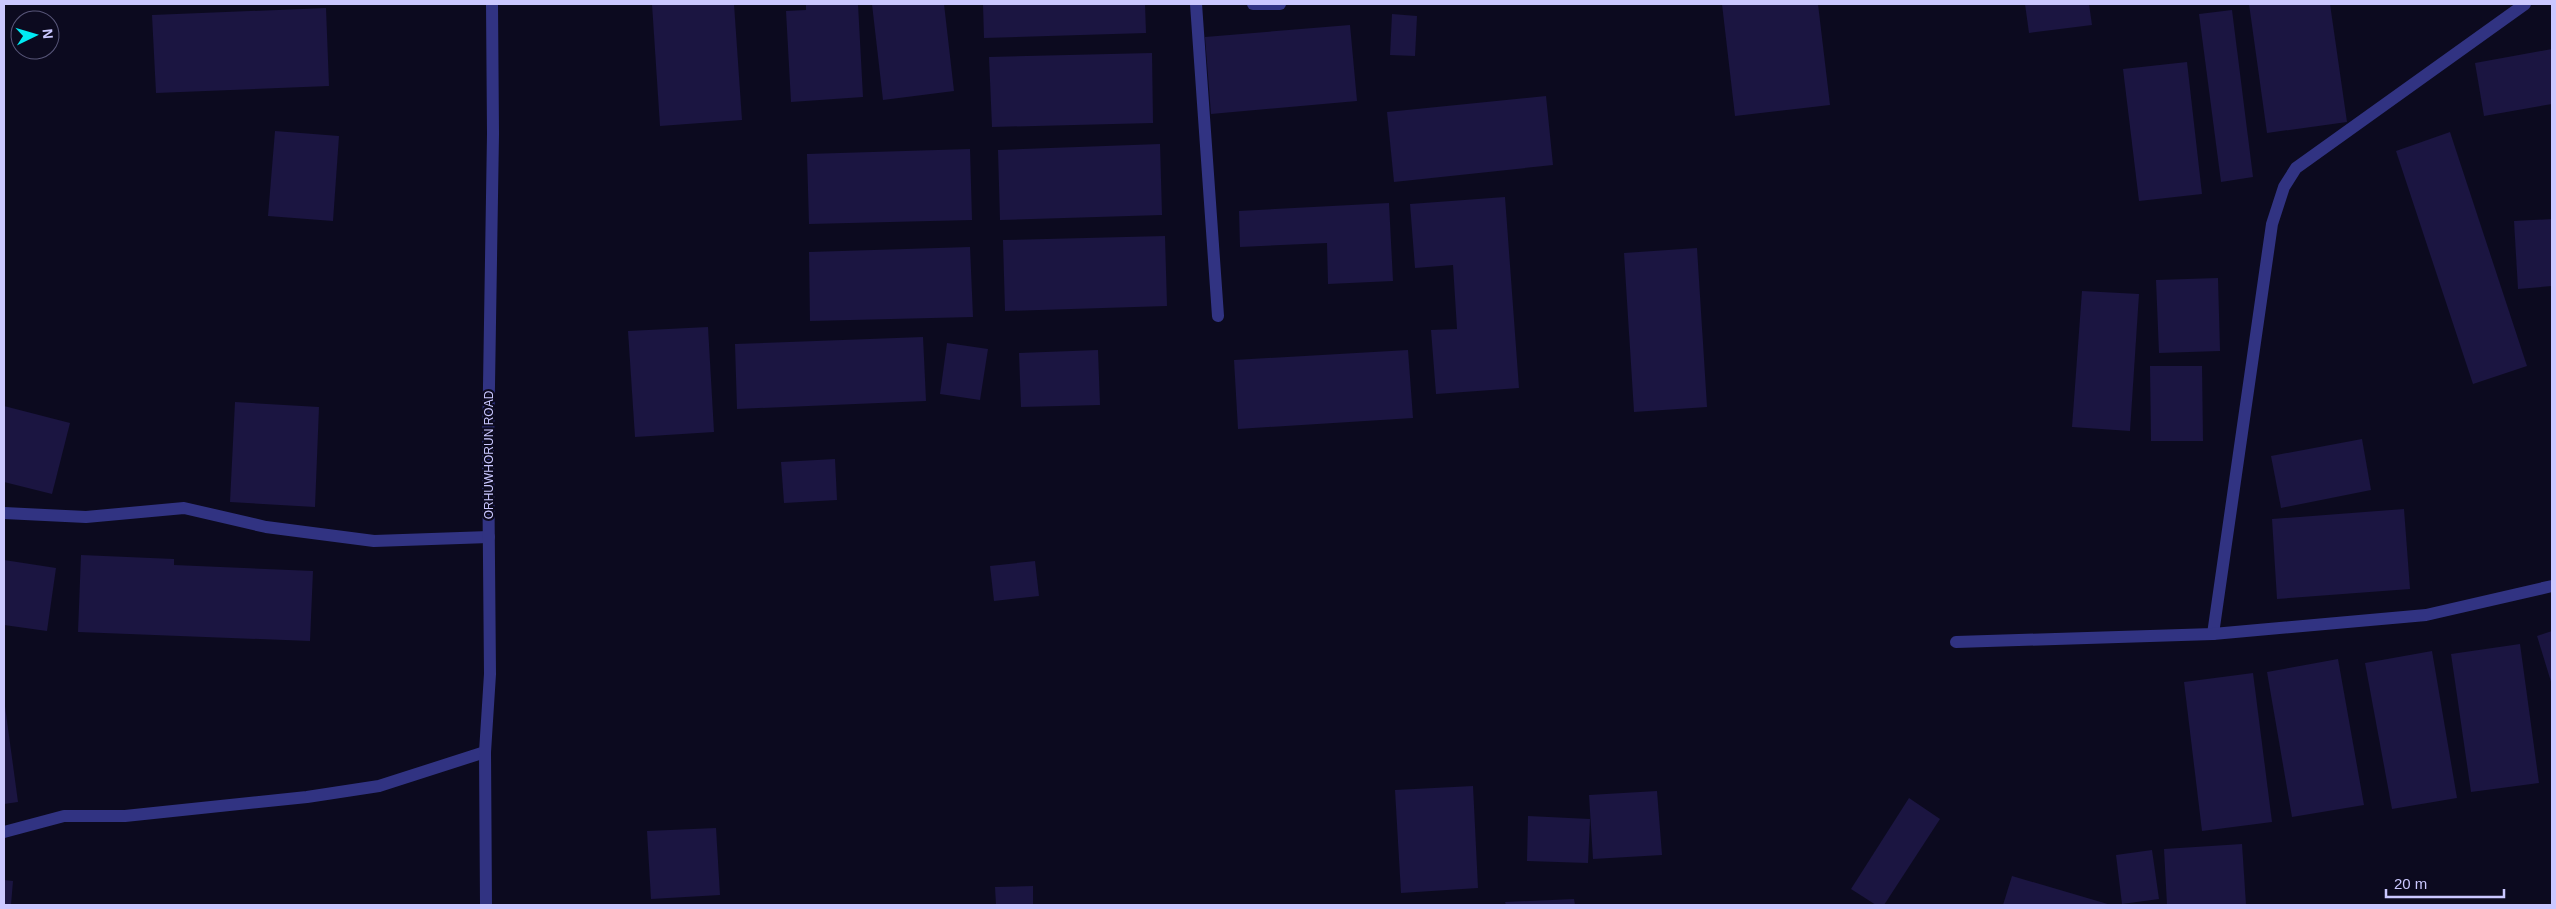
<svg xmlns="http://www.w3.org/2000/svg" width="2556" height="909" font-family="Arial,sans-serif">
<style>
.building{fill:#1b1541}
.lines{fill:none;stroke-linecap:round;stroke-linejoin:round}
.minor{stroke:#313382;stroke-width:12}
.labels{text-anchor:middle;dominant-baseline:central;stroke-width:4.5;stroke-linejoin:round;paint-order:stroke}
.street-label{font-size:12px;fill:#cbc8ff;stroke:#0c0a1f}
</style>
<rect width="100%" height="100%" fill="#0c0a1f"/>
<g class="building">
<path d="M652,4h82l8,116 -82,6z"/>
<path d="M806,4h52l5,93 -72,5 -5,-91 20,-1z"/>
<path d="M872,4h72l10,87 -71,9z"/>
<path d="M983,4h162l1,29 -162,5z"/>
<path d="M1722,4h96l12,101 -95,11z"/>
<path d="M2025,4h64l3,21 -63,8z"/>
<path d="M2249,4h81l17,118 -80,11z"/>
<path d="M326,8l3,78 -173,7 -4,-78z"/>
<path d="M2232,10l21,167 -32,5 -22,-168z"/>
<path d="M1392,14l25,2 -2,40 -25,-1z"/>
<path d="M1350,25l7,76 -146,13 -6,-77z"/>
<path d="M2552,49v55l-68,12 -9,-53z"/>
<path d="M1152,53l1,70 -161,4 -3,-70z"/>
<path d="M2187,62l15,132 -63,7 -16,-132z"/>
<path d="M1546,96l7,69 -159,17 -7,-70z"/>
<path d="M275,131l64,5 -6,85 -65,-5z"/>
<path d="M2450,132l77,234 -54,18 -77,-233z"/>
<path d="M1160,144l2,71 -162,5 -2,-70z"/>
<path d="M970,149l2,71 -163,4 -2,-70z"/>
<path d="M1505,197l14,191 -83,6 -5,-64 26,-1 -4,-64 -38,3 -5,-64z"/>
<path d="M1389,203l4,78 -65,3 -1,-41 -87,4 -1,-36z"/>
<path d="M2552,219v67l-34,3 -4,-68z"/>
<path d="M1165,236l2,70 -162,5 -2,-71z"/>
<path d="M970,247l3,70 -163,4 -1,-69z"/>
<path d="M1697,248l10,159 -73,5 -10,-159z"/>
<path d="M2218,278l2,73 -61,2 -3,-73z"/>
<path d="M2082,291l57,3 -9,137 -58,-4z"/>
<path d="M708,327l6,105 -79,5 -7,-106z"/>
<path d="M923,337l3,64 -189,8 -2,-65z"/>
<path d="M947,343l41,6 -8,51 -40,-6z"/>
<path d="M1098,350l2,55 -79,2 -2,-54z"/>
<path d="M1408,350l5,68 -175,11 -4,-69z"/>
<path d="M2150,366h52l1,75h-52z"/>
<path d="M235,402l84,5 -4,100 -85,-5z"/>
<path d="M4,406l66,17 -18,71 -48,-12z"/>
<path d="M2362,439l9,51 -90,18 -10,-52z"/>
<path d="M835,459l2,41 -53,3 -3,-41z"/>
<path d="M2404,509l6,80 -133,10 -5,-80z"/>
<path d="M81,555l93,4v6l139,6 -3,70 -232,-9z"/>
<path d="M4,560l52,8 -9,63 -43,-6z"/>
<path d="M1035,561l4,35 -45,5 -4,-35z"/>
<path d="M2552,631v54l-15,-49z"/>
<path d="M2520,644l19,139 -68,9 -20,-138z"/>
<path d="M2432,651l25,147 -65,11 -27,-146z"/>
<path d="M2338,659l26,146 -72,12 -25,-145z"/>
<path d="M2253,673l19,149 -70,9 -18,-149z"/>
<path d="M4,699l14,103 -14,2z"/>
<path d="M1473,786l5,102 -77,5 -6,-103z"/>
<path d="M1657,791l5,64 -69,4 -4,-64z"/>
<path d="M1909,798l31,21 -56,86h-8l-25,-16z"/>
<path d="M1528,816l62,3 -2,44 -61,-2z"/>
<path d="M716,828l4,67 -69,4 -4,-68z"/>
<path d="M2242,844l4,61h-79l-3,-56z"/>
<path d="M2152,850l7,49 -37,5 -6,-49z"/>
<path d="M2012,876l99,29h-108z"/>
<path d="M4,880l9,1 -2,24h-7z"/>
<path d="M1033,886v19h-37l-1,-18z"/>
<path d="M1574,899l1,6h-69l-1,-3z"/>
</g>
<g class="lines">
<g class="minor">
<path d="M1196,4l22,312"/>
<path d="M1253,4h27"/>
<path d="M4,513l82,4 98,-9 82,19 108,14 115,-4"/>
<path d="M2213,634l59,-410 12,-37 12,-19 229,-164"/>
<path d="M1956,642l257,-8 213,-19 126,-29"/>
<path d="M4,832l60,-16h61l182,-19 72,-11 106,-34"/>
<path d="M486,905l-1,-153 5,-78 -2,-226 5,-314 -1,-130"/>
</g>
</g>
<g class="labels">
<g class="street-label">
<text transform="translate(489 455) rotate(-90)">ORHUWHORUN ROAD</text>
</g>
</g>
<rect width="2556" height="909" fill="none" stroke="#cbc8ff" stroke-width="10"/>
<g transform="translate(35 35) rotate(85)"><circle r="24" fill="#0c0a1f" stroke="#585679"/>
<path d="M0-4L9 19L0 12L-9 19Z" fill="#00eaf3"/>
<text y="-8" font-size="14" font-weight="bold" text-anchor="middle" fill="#cbc8ff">N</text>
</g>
<path d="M2386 889v8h118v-8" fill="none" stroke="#cbc8ff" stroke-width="2.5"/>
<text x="2394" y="889" font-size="15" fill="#cbc8ff" stroke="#0c0a1f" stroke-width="4" paint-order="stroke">20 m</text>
</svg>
